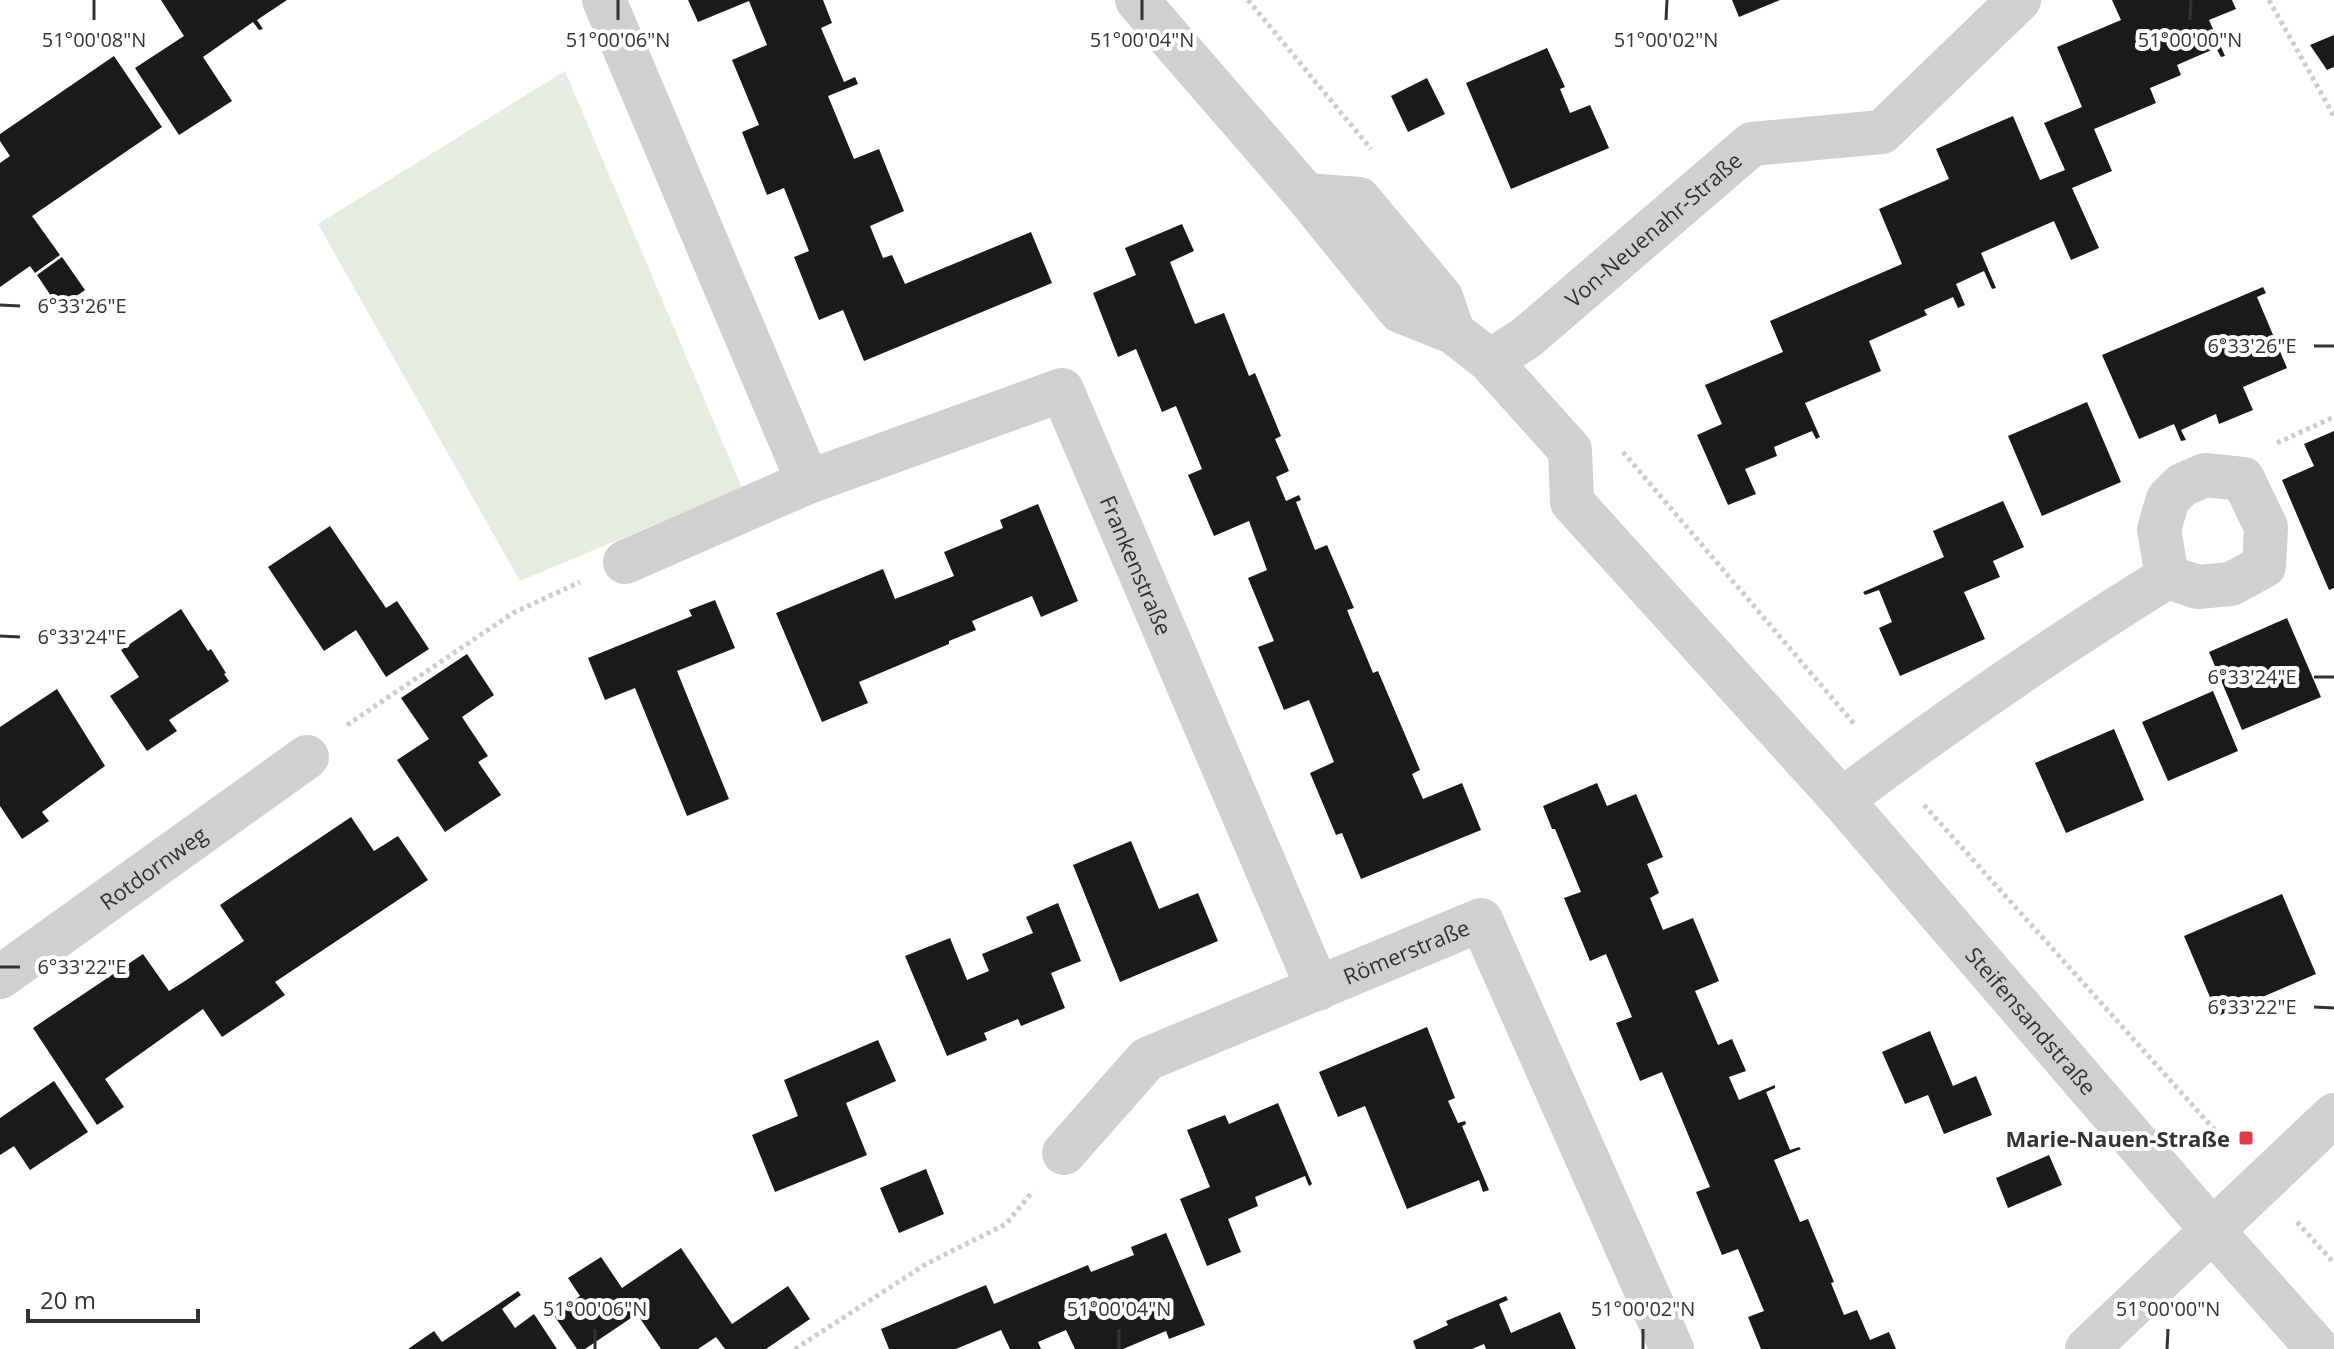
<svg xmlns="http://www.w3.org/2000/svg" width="2334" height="1349" font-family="'Open Sans',sans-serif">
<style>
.green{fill:#e6ecdf}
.building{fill:#1a1a1a}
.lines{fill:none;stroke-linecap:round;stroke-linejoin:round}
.path{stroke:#cdcdcd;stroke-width:5;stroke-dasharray:4 4;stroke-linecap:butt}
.minor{stroke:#d0d0d0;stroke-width:44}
.ticks{fill:none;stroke:#333;stroke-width:3}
.poi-dot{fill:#e63946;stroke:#fff;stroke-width:3}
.labels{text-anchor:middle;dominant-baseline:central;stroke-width:8;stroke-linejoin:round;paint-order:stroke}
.street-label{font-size:22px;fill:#333;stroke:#fff}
.poi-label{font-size:22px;font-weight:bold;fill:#333;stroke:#fff;text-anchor:end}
.ticks-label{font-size:20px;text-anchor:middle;fill:#333;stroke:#fff;stroke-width:8;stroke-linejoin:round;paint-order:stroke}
</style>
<rect width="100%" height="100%" fill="#fff"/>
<path class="green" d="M565,71l177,417 -222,93 -202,-357z"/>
<g class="building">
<path d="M161,0h126l-30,20 6,9 -4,1 -6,-8 -50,35 29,44 -53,34 -44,-67 49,-32z"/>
<path d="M688,0h135l9,23 -11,5 23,54 11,-5 3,7 -30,12 26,63 25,-10 25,62 -34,15 13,32 9,-3 13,29 126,-52 21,51 -188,78 -21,-51 -24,10 -25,-63 15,-6 -25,-63 -17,7 -25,-63 17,-7 -27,-65 35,-15 -18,-44 -51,21z"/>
<path d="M1732,0h48l-41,17z"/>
<path d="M2112,0h120l4,9 -27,11 16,36 -4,1 -5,-9 -39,17 4,10 -31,13 6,15 -62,26 18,42 -40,17 27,60 -28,12 -17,-39 -73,32 15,35 -4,1 -8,-18 -28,13 9,21 -7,3 -5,-11 -29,13 3,5 -58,26 12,30 -76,32 15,34 -4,2 -4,-8 -38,16 3,9 -32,13 11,25 -28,11 -31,-70 25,-11 -17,-39 78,-33 -13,-31 132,-57 -23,-55 70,-30 -13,-30 77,-33 27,64 25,-10 -21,-47 38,-16 -25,-60 64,-27z"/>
<path d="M2334,35v32l-7,3 -17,-25z"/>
<path d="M1547,48l18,39 -5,2 10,24 20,-8 19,43 -98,41 -45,-106z"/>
<path d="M114,56l48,71 -130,89 28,39 -25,18 -5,-7 -30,21v-124l10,-7 -10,-15v-7z"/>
<path d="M1427,78l18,36 -37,18 -17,-36z"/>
<path d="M1182,224l12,27 -24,11 25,62 29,-11 25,63 6,-3 26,63 -6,3 14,32 -13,6 10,24 13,-6 2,5 -5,2 19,48 12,-5 27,63 -7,2 26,63 5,-2 42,99 -8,4 11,25 39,-16 19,47 -120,49 -19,-46 -6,2 -26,-62 24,-11 -25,-62 -25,10 -26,-63 16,-6 -26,-63 19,-8 -18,-49 -35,15 -26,-61 14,-6 -26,-63 -14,6 -26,-63 -18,8 -25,-64 43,-18 -11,-27z"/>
<path d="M62,257l23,33 -26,18 -22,-33z"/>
<path d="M2263,287l3,6 -9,4 30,71 -44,19 10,23 -34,14 -3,-10 -35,16 5,10 -5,1 -7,-17 -35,15 -37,-84z"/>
<path d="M2087,402l34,80 -79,34 -34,-80z"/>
<path d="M2334,431v157l-5,2 -47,-110 32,-14 -10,-22z"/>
<path d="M2003,501l21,46 -31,14 7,16 -36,15 21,47 -85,37 -21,-48 13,-6 -13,-32 -14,5 -2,-3 81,-35 -11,-26z"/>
<path d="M1038,504l40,97 -37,16 -9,-21 -60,25 4,9 -27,11v3l-90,38 9,21 -46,19 -46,-109 107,-44 12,30 59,-23 -10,-24 59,-24 -3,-8z"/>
<path d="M330,526l56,82 11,-7 32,48 -43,28 -30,-47 -32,21 -56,-84z"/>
<path d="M715,600l20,48 -58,23 52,128 -42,17 -52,-128 -30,12 -17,-42 104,-42 -3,-6z"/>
<path d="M181,609l27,42 3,-2 15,24 -2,1 5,7 -60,39 8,11 -30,20 -37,-55 29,-19 -18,-27z"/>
<path d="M2287,618l34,79 -79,33 -33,-78z"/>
<path d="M467,654l27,41 -32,22 26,39 -10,6 23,33 -56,37 -48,-72 32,-21 -28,-41z"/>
<path d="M57,689l48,77 -63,46 7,9 -27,18 -22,-33v-79z"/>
<path d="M2213,691l25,60 -70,30 -26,-59z"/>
<path d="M2114,729l30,71 -78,33 -31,-70z"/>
<path d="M1597,783l10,23 29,-12 27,63 -16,7 12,29 -9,5 13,32 30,-12 26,63 -24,10 23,54 14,-6 14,32 -17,6 10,23 36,-15v3l-9,4 24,58 9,-3 2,2 -27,11 26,62 8,-3 26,63 -3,1 13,32 13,-5 13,30 19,-8 7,17h-135l-13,-32 16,-6 -26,-62 -16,6 -26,-63 14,-5 -48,-115 -22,9 -24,-58 16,-6 -26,-63 -16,7 -26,-63 17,-6 -26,-63h-3l-9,-23z"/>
<path d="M351,817l23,34 24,-15 30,44 -153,102 10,13 -63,42 -19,-28 -98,70 19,28 -27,18 -64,-97 110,-74 26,37 16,-10 59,-40 -24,-36z"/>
<path d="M1131,841l28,68 39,-16 20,48 -98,41 -47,-117z"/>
<path d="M2282,894l34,80 -98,42 -34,-80z"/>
<path d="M1058,903l23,58 -30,12 14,35 -44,18 -3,-7 -34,14 3,7 -40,16 -42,-100 45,-18 17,42 22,-9 -7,-17 51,-21 -7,-16z"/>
<path d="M1427,1027l28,71 -7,3 10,22 7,-2 1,3 -4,2 27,64 -6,2 -4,-12 -72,29 -42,-103 -27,11 -19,-45z"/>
<path d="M1930,1031l23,55 23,-10 16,39 -48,19 -16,-39 -23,9 -23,-52z"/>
<path d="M878,1040l18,41 -50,22 21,52 -92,37 -23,-57 46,-19 -14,-36z"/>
<path d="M54,1081l34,51 -58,38 -16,-24 -14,9v-37z"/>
<path d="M1278,1103l34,81 -3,2 -4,-10 -50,21 3,9 -30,13 13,33 -34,14 -27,-67 30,-12 -23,-57 38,-15 4,9z"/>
<path d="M2049,1155l13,30 -54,23 -12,-30z"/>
<path d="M926,1169l18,45 -45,19 -19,-45z"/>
<path d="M1166,1233l39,92 -36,14 -3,-8 -43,18h-48l-9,-19 -28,12 3,7h-31l-9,-19 -45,19h-67l-8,-20 105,-44 8,19 94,-39 3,7 43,-17 -3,-8z"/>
<path d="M681,1248l51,76 56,-38 22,33 -44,30h-41l-9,-12 -18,12h-37l-24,-35 -52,35h-8l-24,-35 27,-18 -12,-18 33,-21 21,31z"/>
<path d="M518,1291l3,4 -19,14 13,19 19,-14 23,35h-149l26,-18 8,11z"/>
<path d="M1506,1296l2,4 -9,4 12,29 49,-21 16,37h-90l-2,-5 -12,5h-56l-3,-8 35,-16 -2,-4z"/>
</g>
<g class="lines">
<g class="path">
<path d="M1248,0l123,149"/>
<path d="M2269,0l65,116"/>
<path d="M2277,443l57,-26"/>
<path d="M1623,452l232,273"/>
<path d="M347,725l166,-112 67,-31"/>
<path d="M1924,805l305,341"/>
<path d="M2297,1222l37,41"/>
<path d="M795,1349l131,-85 80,-40 27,-33"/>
</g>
<g class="minor">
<path id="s1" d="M604,0l204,482 254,-92 256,599"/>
<path id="s2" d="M1137,0l169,195 94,116 53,21 37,29 80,89 2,52 270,298 370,430 106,119"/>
<path d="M1306,195l53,4 82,98 12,35"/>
<path id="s3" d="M1490,361l36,-23 226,-194 130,-12 137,-132"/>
<path d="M625,562l183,-80"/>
<path d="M1842,800c104,-79 214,-154 325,-223l-8,-48 9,-30 14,-14 23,-10 38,4 23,48 -2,39 -33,18 -33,3 -31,-10"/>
<path id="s4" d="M0,977l307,-220"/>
<path id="s5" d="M1064,1153l83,-94 334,-139 191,429"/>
<path d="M2087,1349l247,-234"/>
</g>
</g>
<path class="ticks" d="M94,20v-20M618,20v-20M1142,20v-20M1666,20l1,-20M2190,20l1,-20M0,305l20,1M2314,346h20M0,636l20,1M2314,677h20M0,967h20M2314,1007l20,1M595,1349v-20M1119,1349v-20M1643,1349v-20M2167,1349l1,-20"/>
<rect class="poi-dot" x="2238" y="1130" width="16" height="16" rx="4"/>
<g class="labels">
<g class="street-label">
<text stroke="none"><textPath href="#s3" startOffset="210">Von-Neuenahr-Straße</textPath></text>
<text stroke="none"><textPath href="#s1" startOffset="984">Frankenstraße</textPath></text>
<text stroke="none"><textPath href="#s4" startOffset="188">Rotdornweg</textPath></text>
<text stroke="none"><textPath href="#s5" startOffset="406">Römerstraße</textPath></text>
<text stroke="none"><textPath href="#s2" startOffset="1376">Steifensandstraße</textPath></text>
</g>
<g class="poi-label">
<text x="2230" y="1138">Marie-Nauen-Straße</text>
</g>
</g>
<g class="ticks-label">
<text x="94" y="47">51°00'08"N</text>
<text x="618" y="47">51°00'06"N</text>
<text x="1142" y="47">51°00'04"N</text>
<text x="1666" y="47">51°00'02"N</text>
<text x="2190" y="47">51°00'00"N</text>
<text x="82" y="313">6°33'26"E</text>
<text x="2252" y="353">6°33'26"E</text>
<text x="82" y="644">6°33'24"E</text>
<text x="2252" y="684">6°33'24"E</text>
<text x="82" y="974">6°33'22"E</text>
<text x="2252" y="1014">6°33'22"E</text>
<text x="595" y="1316">51°00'06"N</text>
<text x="1119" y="1316">51°00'04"N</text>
<text x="1643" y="1316">51°00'02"N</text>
<text x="2168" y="1316">51°00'00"N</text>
</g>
<path d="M28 1309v12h170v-12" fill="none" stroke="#333333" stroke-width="4"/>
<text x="40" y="1309" font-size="24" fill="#333333" stroke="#ffffff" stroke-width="6" paint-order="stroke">20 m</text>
</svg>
